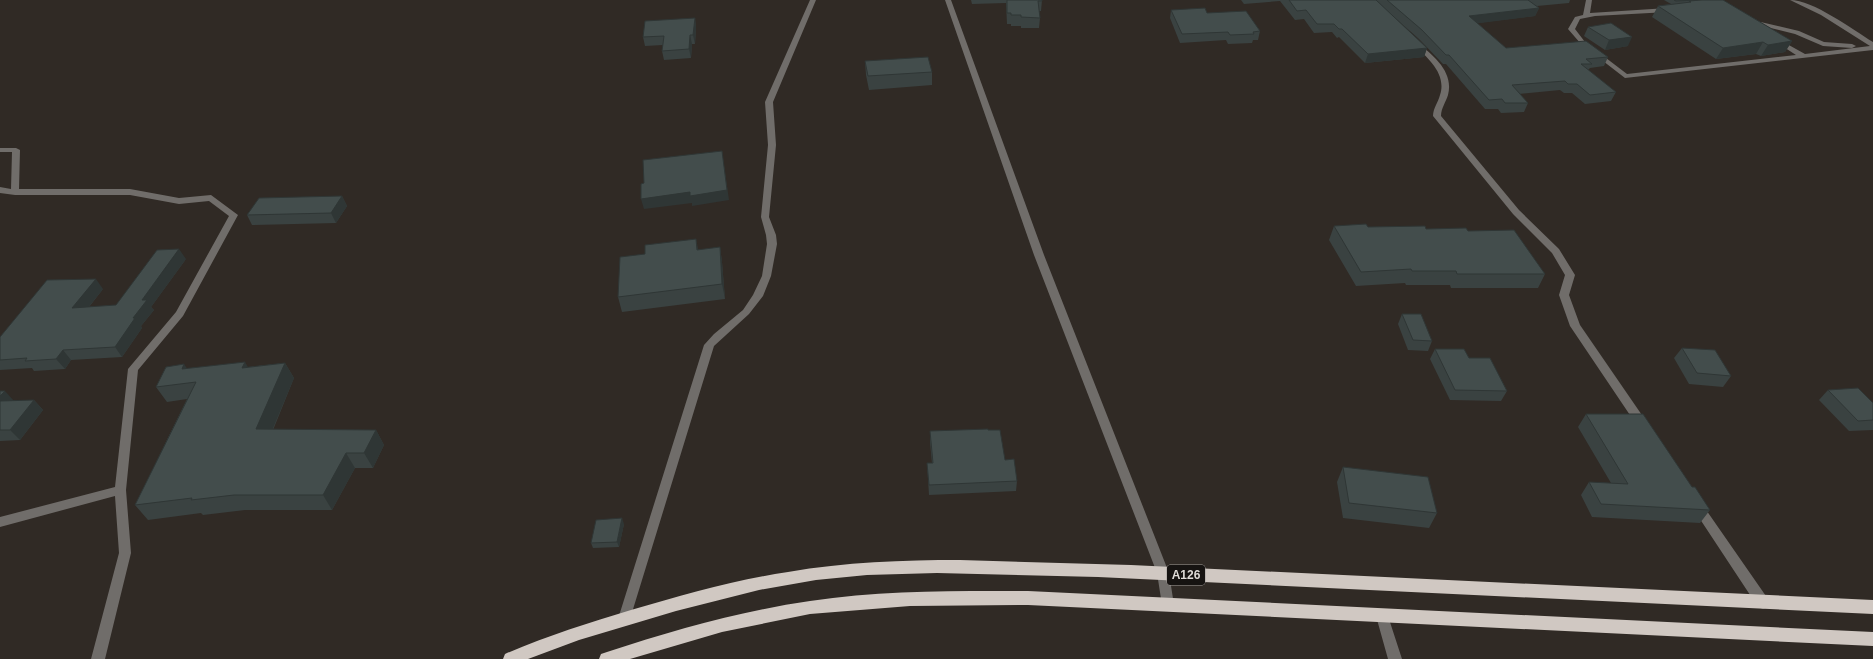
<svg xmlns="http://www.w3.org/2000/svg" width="1873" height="659" font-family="Helvetica,sans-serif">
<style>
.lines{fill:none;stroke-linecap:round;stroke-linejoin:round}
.minor{fill:#706d6a;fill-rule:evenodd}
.highway{fill:#d0c8c2;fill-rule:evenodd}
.wall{fill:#3a4241}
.shaded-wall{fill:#2f3635}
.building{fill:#434d4c;stroke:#2f3635}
.labels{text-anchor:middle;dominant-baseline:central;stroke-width:3.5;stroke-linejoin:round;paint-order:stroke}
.shield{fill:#161311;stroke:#a29e9b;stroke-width:1}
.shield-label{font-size:12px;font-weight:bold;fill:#dedad6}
</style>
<rect width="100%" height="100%" fill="#302a25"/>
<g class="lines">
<g class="minor">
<path d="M810,0h6l-43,102 3,43 -7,72 7,18 1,9 -6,32 -8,20 -14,18 -35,32 -84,273 -1,4 -5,2 -5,-2 -1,-4 86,-274 10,-11 29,-24 10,-15 9,-19 5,-32 -1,-9 -5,-18 7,-72 -3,-43z"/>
<path d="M945,0h6l93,255 125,318 5,32 -1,4 -5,2 -5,-2 -1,-4 -5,-32 -123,-318z"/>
<path d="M1586,0h6l-2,13 78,-5 3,2 -3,2 -73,4 -15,3 -5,10 10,13 42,32 169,-19 -20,-13v-2l2,-1 27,15 65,-8 -49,-31 -31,-15c23,0 62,29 83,42v8l-248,28 -44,-34 -13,-15 7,-12 8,-2z"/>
<path d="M1752,20l47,11 25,11 28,2 4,2 -4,2 -29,-2 -28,-12 -45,-11v-2z"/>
<path d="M1414,43h4c16,13 36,29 30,52 -2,7 -7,13 -7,21l78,94 40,39 16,26 -6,20 11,30 66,96 1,3 -1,3h-8l-68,-101 -11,-31 6,-20 -13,-22 -39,-39 -80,-98c0,-8 5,-13 7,-21 7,-21 -12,-37 -26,-50z"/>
<path d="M0,148h16l4,2 -1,39h111l49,9 32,-3 27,20 -55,101 -45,54 -12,120 5,63 -26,106h-14l28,-106 -4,-57 -115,31v-10l115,-30 13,-118 48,-57 53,-96 -20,-15 -30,3 -49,-9h-115l-15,-2v-6l11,2 1,-37h-12z"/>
<path d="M1698,502l4,2 66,95 1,4 -1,4 -5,2 -5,-2 -64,-97 -2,-3 2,-3z"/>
<path d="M1382,610l5,2 1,4 14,43h-14l-12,-43 1,-4z"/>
</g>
<g class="highway">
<path d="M960,560l171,5 742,35v14l-775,-37 -161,-4 -70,2 -51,5 -57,10 -83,21 -97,29 -51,19h-25l2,-5c41,-18 84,-31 126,-44 52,-15 104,-30 157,-38 57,-10 115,-12 172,-12z"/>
<path d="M1028,591l845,41v14l-845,-41 -118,1 -100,8 -88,18 -92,27h-31l2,-5 6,-2c67,-22 134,-41 203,-51 72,-11 145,-10 218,-10z"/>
</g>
</g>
<g class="wall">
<path d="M971,0h71l-1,11h-2l1,7 -1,10h-18v-2h-10v-2h-4l-1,-21 -34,1z"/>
<path d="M1241,0h329l-1,3 -32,3 2,2 -4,8 -58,7 29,25 102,9 -4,9 -14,2 -2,2 28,22 -5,9 -26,3 -13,-11h-8l-4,-3 -41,4 9,9 -4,9 -23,1 -3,-4h-13l-39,-45h-3l-24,-25 -25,-22 33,31 -3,9 -59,6 -26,-26 -2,1 -5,-6 -18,1 -10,-14 -9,1 -15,-19 -36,3z"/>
<path d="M1664,0h59l69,41 -7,11 -24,4 -5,-2 -40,5 -64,-42 6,-11 13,-2z"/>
<path d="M1171,10l36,3 53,18 -2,9h-5l-1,3 -24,1 -2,-4 -46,3 -10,-25z"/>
<path d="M695,18l1,10 -1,16h-3l-1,14 -27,2 -2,-9 1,-6 -18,1 -2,-9z"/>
<path d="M1588,27l40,19 -23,4 -21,-14z"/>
<path d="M865,61l67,11v13l-63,5 -3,-15z"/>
<path d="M342,196l5,10 -11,17 -84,2 -5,-10z"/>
<path d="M1334,226l92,3 42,2 77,43 -7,14h-87l-1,-3h-44l-1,-2 -49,3 -27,-46z"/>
<path d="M720,247l2,15 3,37 -103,13 -4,-15 80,-47z"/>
<path d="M186,259l-35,48 3,3 -13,16 1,2 -20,29 -51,3 -6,9 -31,2 -2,-3 -32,2v-33l103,-48 -14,18 27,-2z"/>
<path d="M1402,314l30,27 -4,10 -20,-1 -10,-26z"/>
<path d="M1682,348l49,28 -8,11 -34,-3 -15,-26z"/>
<path d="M1435,349l34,9 38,33 -6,10 -51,-1 -20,-41z"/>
<path d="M285,363l9,15 -21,52h103l8,15 -11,23h-18l-23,42h-87l-42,5 -2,-2 -53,7 -13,-15 52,-106 -20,3 -11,-15 31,-19 61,-1z"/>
<path d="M1828,390l45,13v27l-24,1 -30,-31z"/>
<path d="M0,391l14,10 20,-1 9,10 -23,30 -20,1z"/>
<path d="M1586,414l106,73 18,23 -10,13 -108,-6 -11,-22 8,-13 22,1 -33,-56z"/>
<path d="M988,430l29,51 -1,10 -87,4 -2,-32h5l-2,-21v-11z"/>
<path d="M1343,467l94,46 -8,15 -86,-10 -6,-36z"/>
<path d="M624,524l-5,23 -26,1 -2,-5z"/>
</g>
<g class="shaded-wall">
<path d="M1539,8l-4,8 -70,9 4,-9z"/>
<path d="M695,18l1,10 -1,16 -2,-9z"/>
<path d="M690,35l2,9 -1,14 -2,-9z"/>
<path d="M1632,37l-4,9 -23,4 4,-10z"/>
<path d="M1792,41l-7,11 -24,4 7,-11z"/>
<path d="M1763,42l-7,12 -40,5 7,-11z"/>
<path d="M1427,48l-3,9 -59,6 3,-9z"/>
<path d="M722,151l7,49 -37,6v-3l-48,6 -3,-10 49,-7z"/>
<path d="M342,196l5,10 -11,17 -5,-10z"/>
<path d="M696,239l3,14 -2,-3z"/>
<path d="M720,247l2,15 3,37 -3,-15z"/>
<path d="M179,249l7,10 -35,48 3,3 -13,16 1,2 -20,29 -7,-10 18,-29 9,-18z"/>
<path d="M96,279l7,10 -23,29 -8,-10z"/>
<path d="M63,350l8,10 -6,9 -9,-10z"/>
<path d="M245,362l9,15 -12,-9z"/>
<path d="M285,363l9,15 -28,67 -10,-16z"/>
<path d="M184,364l11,16 -13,-11z"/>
<path d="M5,391l9,10 -14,5v-10z"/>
<path d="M34,400l9,10 -23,30 -10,-10z"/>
<path d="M376,430l8,15 -11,23 -9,-15z"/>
<path d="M346,453l9,15 -23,42 -9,-15z"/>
<path d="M622,518l2,6 -5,23 -2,-5z"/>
</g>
<g class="building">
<path d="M1007,0h35v1h-4l2,17 -19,-1v-2h-10v-2h-4z"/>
<path d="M1289,0h87l51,48 -59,6 -26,-25h-3l-5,-5h-17l-11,-14 -9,1z"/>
<path d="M1387,0h141l11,8 -70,8 37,32 80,-7 22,16 -22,2 6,5h-11l35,28 -26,3 -13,-11h-9l-3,-3 -53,4 16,18h-23l-3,-4 -13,1 -40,-45h-3l-24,-25z"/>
<path d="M1674,0h23l-21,1z"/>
<path d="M1702,0h21l69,41 -24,4 -5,-3 -40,6 -65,-42 33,-4 -2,-1z"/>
<path d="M1205,8l2,5 39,-2 14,20 -7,1 1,2 -24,1 -2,-3 -46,2 -11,-24z"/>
<path d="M695,18l-2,17h-3l-1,14 -27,2 2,-15 -21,1 2,-16z"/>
<path d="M1611,23l21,14 -23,3 -21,-13z"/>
<path d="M928,57l4,15 -64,4 -3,-15z"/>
<path d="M722,151l5,39 -37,6v-4l-49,7v-15l3,-1 -1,-23z"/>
<path d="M342,196l-11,17 -84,2 12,-17z"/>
<path d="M1366,224l2,3 57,-1 1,3 40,-1 2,3 46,-1 31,44h-88l-1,-3h-44l-1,-2 -50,3 -27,-46z"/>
<path d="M696,239l1,11 23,-3 2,37 -104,13 2,-40 25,-3v-9z"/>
<path d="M179,249l-37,51h5l-14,18h2l-20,29 -52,3 -7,9 -31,2 2,-3 -27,2v-23l47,-57 49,-1 -24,29 44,-3 41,-55z"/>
<path d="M1402,314h19l11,27 -19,-1z"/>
<path d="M1682,348l33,2 16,26 -34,-3z"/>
<path d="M1435,349h29l5,9h21l17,33 -52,-1z"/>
<path d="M245,362l-3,6 43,-5 -29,66 120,1 -12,23h-18l-23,42h-89l-43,5 1,-2 -57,7 61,-123 -40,5 10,-20 18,-3 -2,5z"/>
<path d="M1858,388l15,15v17l-15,1 -30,-31z"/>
<path d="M0,391h5l-5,5z"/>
<path d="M34,400l-24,30h-10v-29z"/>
<path d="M1586,414h57l49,73h3l15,23 -109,-6 -12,-22 39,2z"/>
<path d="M988,429v1h12l5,30 9,-1 3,22 -88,4 -2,-22h6l-3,-32z"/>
<path d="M1343,467l85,10 9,36 -88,-10z"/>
<path d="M622,518l-5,24 -26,1 5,-23z"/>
</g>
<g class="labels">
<rect class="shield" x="1167" y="565" width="38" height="20" rx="3"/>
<g class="shield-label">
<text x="1186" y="575">A126</text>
</g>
</g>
</svg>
